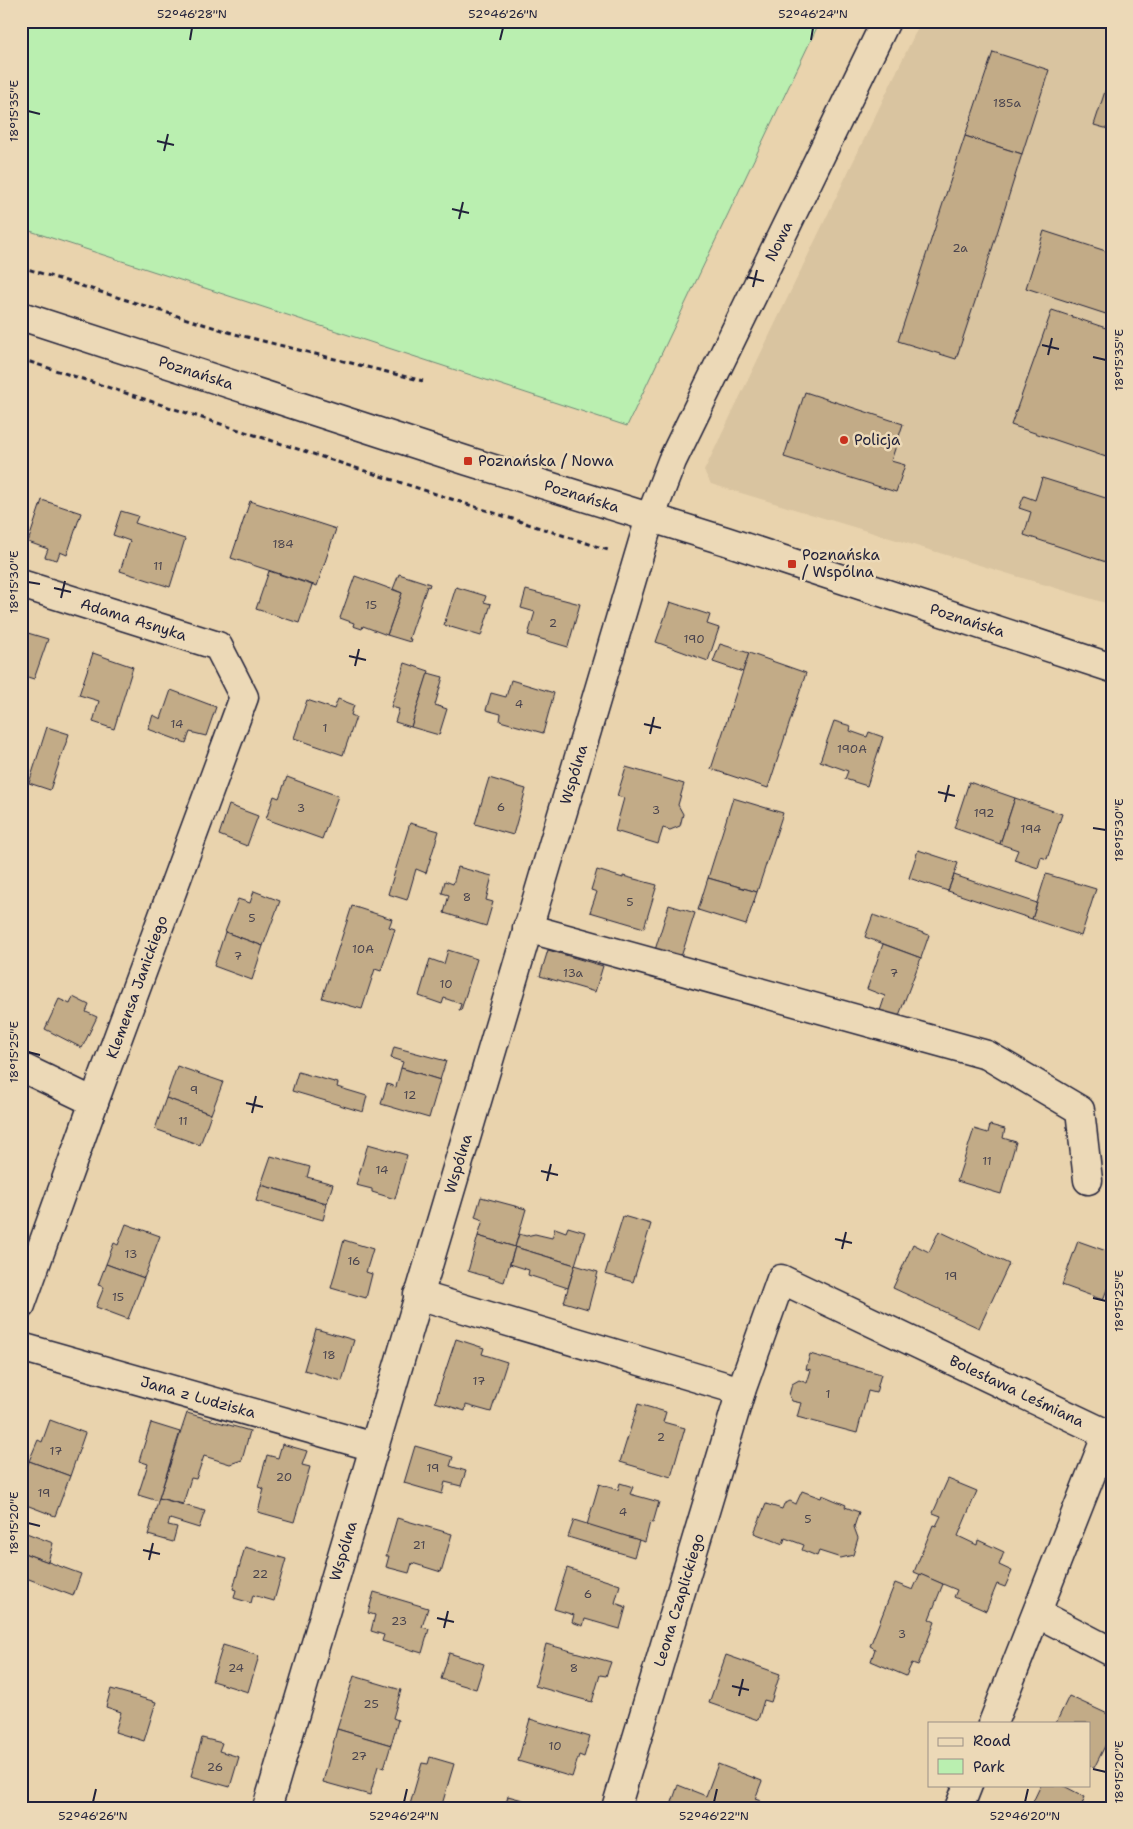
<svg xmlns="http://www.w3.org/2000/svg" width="1133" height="1829" font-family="'Shantell Sans',sans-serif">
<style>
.built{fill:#d9c4a0}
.green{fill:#baefb0;stroke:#6e8876}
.building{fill:#c2ab87;stroke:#22223b}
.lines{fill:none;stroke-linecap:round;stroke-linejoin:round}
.minor-casing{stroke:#22223b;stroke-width:31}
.major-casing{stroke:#22223b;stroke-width:31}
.path{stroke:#22223b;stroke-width:3;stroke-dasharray:5 4;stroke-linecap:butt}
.minor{stroke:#ecd9b7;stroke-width:28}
.major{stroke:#ecd9b7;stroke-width:28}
.ticks{fill:none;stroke:#22223b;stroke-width:2}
.poi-dot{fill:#c8321e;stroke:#ecd9b7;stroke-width:2}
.labels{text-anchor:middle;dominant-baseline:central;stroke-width:5;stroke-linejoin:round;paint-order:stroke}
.number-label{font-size:12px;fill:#4a444e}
.street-label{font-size:15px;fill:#22223b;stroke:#ecd9b7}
.poi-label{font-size:15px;fill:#22223b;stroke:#ecd9b7;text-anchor:start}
.neatline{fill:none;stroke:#22223b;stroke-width:2}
.ticks-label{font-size:12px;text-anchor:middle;fill:#22223b}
</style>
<rect width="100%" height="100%" fill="#e9d3ad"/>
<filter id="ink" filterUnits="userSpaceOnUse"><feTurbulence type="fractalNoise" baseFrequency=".02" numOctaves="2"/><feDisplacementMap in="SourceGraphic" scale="10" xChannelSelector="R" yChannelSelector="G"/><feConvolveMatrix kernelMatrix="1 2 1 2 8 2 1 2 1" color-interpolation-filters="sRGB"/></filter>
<g filter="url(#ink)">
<path class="built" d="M921,21h191v584l-401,-121 -7,-13z"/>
<path class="green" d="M21,21h799l-193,405 -606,-198z"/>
<g class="building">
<path d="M993,52l56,18 -27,84 -57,-18z"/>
<path d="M1112,70v60l-18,-5z"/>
<path d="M965,136l57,18 -35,111 -31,94 -58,-18z"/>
<path d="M1044,231l68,22v63l-86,-28z"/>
<path d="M1052,310l60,20v129l-101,-34z"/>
<path d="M805,392l98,32 -12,37 14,4 -9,27 -112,-35z"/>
<path d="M1042,478l70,22v64l-88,-29 7,-23 -12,-4 5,-12 11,4z"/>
<path d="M42,500l39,13 -14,42 -7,-3 -3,8 -12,-3 3,-8 -20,-7z"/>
<path d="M250,501l86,28 -19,57 -86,-28z"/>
<path d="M121,511l17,5 -3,7 50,16 -15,48 -50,-16 10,-30 -17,-6z"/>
<path d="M269,571l43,14 -13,38 -43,-14z"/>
<path d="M399,574l31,10 -1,3 -2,-1 -18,53h2l-1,3 -23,-7 15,-42 -9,-4z"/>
<path d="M355,576l47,17 -15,42 -24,-9 -1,3 -9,-3 1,-3 -14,-5z"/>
<path d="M456,587l30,9 -2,6 7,2 -10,32 -37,-11z"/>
<path d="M526,590l54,14 -12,43 -40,-12 7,-23 -14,-4z"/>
<path d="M670,602l40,13 -3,9 12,4 -11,33 -52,-19z"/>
<path d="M21,631l27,8 -14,40 -13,-4z"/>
<path d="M720,644l29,9 -6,19 -30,-10z"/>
<path d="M93,653l40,14 -19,62 -21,-7 6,-21 -20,-6z"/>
<path d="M749,653l57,20 -38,115 -57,-19z"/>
<path d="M405,663l24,8 -18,56 -16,-5 4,-13 -8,-2z"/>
<path d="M428,673l15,4 -8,28 12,4 -8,26 -28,-8z"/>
<path d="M511,680l43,13 -11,40 -43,-12 1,-7 -15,-4 5,-17 15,4z"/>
<path d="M171,690l45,17 -10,29 -16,-4 -4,11 -38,-14 5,-14 8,4z"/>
<path d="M338,699l16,6 -3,10 5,2 -13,38 -49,-17 13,-38 27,9z"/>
<path d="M834,721l17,5 -1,5 17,6 2,-5 14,5 -16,49 -22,-7 3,-8 -28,-10z"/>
<path d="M47,727l22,7 -19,56 -21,-7z"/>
<path d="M626,767l58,17 -6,21 5,9 -3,12 -10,4 -7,-2 -5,16 -43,-13 9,-33 -7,-2z"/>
<path d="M287,777l51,19 -16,43 -56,-20 8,-23 5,2z"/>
<path d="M489,778l37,11 -13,46 -38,-11z"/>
<path d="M969,782l46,16 -15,46 -46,-16z"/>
<path d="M733,798l50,15 -26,79 -49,-14z"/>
<path d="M1015,798l47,16 -15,45 -6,-2 -3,11 -24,-8 4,-10 -18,-6z"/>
<path d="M229,805l29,11 -11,30 -28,-11z"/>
<path d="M410,823l29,8 -13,42 -10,-4 -9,31 -19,-6z"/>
<path d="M918,850l40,13 -10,28 -39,-13z"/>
<path d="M458,867l34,9 -6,24 7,2 -7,24 -42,-13 5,-18 -7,-2 3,-12 8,3z"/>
<path d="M597,870l26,8v-2l34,9 -13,43 -54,-16 7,-20 -6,-2z"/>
<path d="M1046,874l50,15 -15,47 -49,-17z"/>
<path d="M954,875l83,28 -5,16 -84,-28z"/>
<path d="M708,878l49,14 -11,33 -48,-15z"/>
<path d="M254,891l26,10 -17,45 -38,-14 13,-33 12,4z"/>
<path d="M669,905l26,8 -14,44 -26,-7z"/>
<path d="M352,906l40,13 -3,8 6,2 -14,42 -6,-2 -13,40 -40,-11z"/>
<path d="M873,915l56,20 -8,23 -56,-21z"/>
<path d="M225,932l38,14 -11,34 -38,-14z"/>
<path d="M883,944l38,14 -23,60 -18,-7 5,-15 -18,-7z"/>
<path d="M448,950l29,9 -16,51h-2l2,-6 -17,-6 -2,6 -23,-8 11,-37 14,5z"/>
<path d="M548,950l55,16 -8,26 -55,-16z"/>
<path d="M73,997l16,8 -3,7 11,5 -15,31 -37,-19 14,-30 11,5z"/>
<path d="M394,1047l52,14 -6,19 -39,-12 2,-6 -12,-4z"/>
<path d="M177,1066l46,16 -12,32 -45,-16z"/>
<path d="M401,1068l39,12 -11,38 -48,-14 6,-20 9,3z"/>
<path d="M298,1072l40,11 -1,4 30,9 -4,16 -71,-21z"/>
<path d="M166,1098l45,16 -11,31 -45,-16z"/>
<path d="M990,1125l15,4 -2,9 13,4 -15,52 -44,-13 17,-52 14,4z"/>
<path d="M368,1144l39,11 -12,44 -23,-7v-3l-16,-4z"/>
<path d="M271,1156l39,11 -3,10 26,7 -6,19 -66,-18z"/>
<path d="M261,1185l66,19 -4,16 -67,-19z"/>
<path d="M481,1197l45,12 -11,38 -37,-11 5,-16 -8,-3z"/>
<path d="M623,1216l28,8 -18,58 -28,-8z"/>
<path d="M126,1224l34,12 -16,42 -38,-14 8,-21 4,2z"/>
<path d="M568,1227l17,5 -10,33 -60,-18 4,-13 7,2 9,-2 17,4 3,-10 11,4z"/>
<path d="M939,1231l70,33 -30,64 -86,-40 20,-44 16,8z"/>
<path d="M478,1236l37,11 -11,35 -36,-11z"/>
<path d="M344,1240l29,9 -7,23 6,2 -6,24 -35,-10z"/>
<path d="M1078,1241l34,12v23l-9,24 -41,-15z"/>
<path d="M515,1247l60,18 -7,23 -40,-13 1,-5 -19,-6z"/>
<path d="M106,1264l38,14 -16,41 -32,-12 8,-20 -6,-2z"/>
<path d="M575,1265l23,7 -10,37 -24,-7z"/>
<path d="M316,1329l38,11 -12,41 -38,-11z"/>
<path d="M456,1339l28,9 -2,6 25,8 -16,50 -25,-7 -1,6 -30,-9z"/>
<path d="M810,1354l71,20 -5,19 -8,-2 -11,42 -60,-16 4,-14 -9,-2 -3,-6 3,-11 7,-4 8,3 4,-13 -5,-1z"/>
<path d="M638,1404l28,8 -3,10 22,6 -14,49 -51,-15z"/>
<path d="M187,1413l63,18 -8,29 -12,4 -26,-8 -8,23 -5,-1 -8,26 -24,-6z"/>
<path d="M50,1420l35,13 -15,43 -41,-15 9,-21 4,2z"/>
<path d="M151,1423l29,9 -22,69 -20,-6 10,-31 -9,-3z"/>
<path d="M282,1444l25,7 -5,14 8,2 -16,55 -36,-10 6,-23 -6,-2 9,-32 11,3z"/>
<path d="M415,1446l38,11 -3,9 16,5 -5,15 -16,-4 -3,12 -38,-11z"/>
<path d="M29,1461l41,15 -15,40 -34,-13 6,-18 -5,-2z"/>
<path d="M948,1479l29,12 -19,45 19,9 1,-5 26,12 -5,13 13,6 -7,16 -8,-3 -11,27 -32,-14 3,-7 -43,-18 19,-47 3,1 5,-10 -8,-3z"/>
<path d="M620,1483l13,4 -3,7 29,8 -6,21 -3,-1 -5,20 -58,-17 12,-41 19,6z"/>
<path d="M802,1491l19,7 1,-3 24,10 -1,2 14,5 -5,15 4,11 -5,17 -12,3 -22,-7 -2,5 -15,-6 2,-5 -19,-7 -2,6 -29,-11 12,-29 16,5 2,-5 6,-3 6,3z"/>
<path d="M159,1498l46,13 -6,17 -29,-9 -2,6 9,2 -4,15 -25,-7z"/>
<path d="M397,1518l55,16 -11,38 -29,-9 -3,10 -23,-6 3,-11h-3z"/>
<path d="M574,1520l65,20 -5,17 -66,-20z"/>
<path d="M21,1531l32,12 -5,19 -27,-10z"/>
<path d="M245,1547l41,12 -12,42 -21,-6 -2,8 -17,-5 2,-8 -3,-1z"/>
<path d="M21,1552l60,22 -8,22 -52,-20z"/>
<path d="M567,1568l53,17 -5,18 11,4 -6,22 -35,-10 -2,7 -11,-4 2,-7 -20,-6z"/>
<path d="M920,1574l23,10 -14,35 6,3 -17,43 -6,-2 -6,13 -35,-15 4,-12 -5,-3 25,-63 18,7z"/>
<path d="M374,1592l54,16 -6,19 7,2 -7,24 -40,-12 2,-6 -13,-4 4,-16 -7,-2z"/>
<path d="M546,1644l65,18 -5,14 -6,-1 -8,27 -57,-16z"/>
<path d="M223,1645l36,11 -11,36 -36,-11z"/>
<path d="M449,1653l35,11 -8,25 -35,-10z"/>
<path d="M726,1655l54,19 -9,28 -7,-2 -6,20 -49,-17z"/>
<path d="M354,1676l47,14 -8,28 5,2 -7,25 -54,-16z"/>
<path d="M111,1689l45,13 -12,39 -29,-9 6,-20 -15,-5z"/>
<path d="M1069,1696l43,20v16l-18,36 -5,-3v-42h-33z"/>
<path d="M530,1719l60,18 -6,20 -5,-2 -7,22 -54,-16z"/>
<path d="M337,1729l54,16 -7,23 -6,-2 -8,29 -47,-13z"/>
<path d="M202,1738l20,5 -3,8 20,6 -9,30 -39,-11z"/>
<path d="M430,1757l24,7 -13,44h-32l13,-45 6,1z"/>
<path d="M718,1764l44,17 -7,18 6,2 -3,7h-88l8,-23 28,11z"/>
<path d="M1041,1785h21l23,12 -5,11h-50z"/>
<path d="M508,1796l44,12h-47z"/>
</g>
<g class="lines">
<defs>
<g id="minor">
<path id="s1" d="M21,584l197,62 26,51 -150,405 -73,203"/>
<path d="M527,928l460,127 93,55 8,70"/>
<path d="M21,1067l73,35"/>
<path d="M418,1295l323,96 -125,417"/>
<path id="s2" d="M21,1347l353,100"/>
<path id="s3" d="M741,1391l40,-112 326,155 -114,289"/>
<path d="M1037,1613l75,39"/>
<path id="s4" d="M267,1808l383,-1290 22,-57 214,-440"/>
<path d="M959,1808l9,-23"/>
</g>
<g id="major">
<path id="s5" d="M21,316l447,145 258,80 386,127"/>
</g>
</defs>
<use href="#minor" class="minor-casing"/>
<use href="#major" class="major-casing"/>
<g class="path">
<path d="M21,267l214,67 188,47"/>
<path d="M21,359l587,191"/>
</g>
<use href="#minor" class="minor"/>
<use href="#major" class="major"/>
</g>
</g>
<path class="ticks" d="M190,40l2,-12M500,40l3,-12M811,40l2,-12M28,111l12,3M157,141l17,4M164,151l4,-17M452,209l17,4M459,219l4,-17M747,277l17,4M753,287l4,-17M1042,345l17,4M1048,355l4,-17M1093,357l13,3M28,582l12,2M54,588l17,4M61,598l4,-17M349,656l17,4M355,666l4,-17M644,724l17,4M650,734l4,-17M938,792l17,4M945,802l4,-17M1093,828l13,2M28,1052l12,3M246,1103l17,4M252,1113l4,-17M541,1171l17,4M547,1181l4,-17M835,1239l17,4M842,1249l4,-17M1093,1298l13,3M28,1523l12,3M143,1550l17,4M149,1560l4,-17M437,1618l17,4M444,1628l4,-17M732,1686l17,4M739,1696l4,-17M1093,1769l13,3M93,1802l3,-13M404,1802l3,-13M714,1802l3,-13M1025,1802l3,-13"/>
<g class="poi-dot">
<circle cx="844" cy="440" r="5"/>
<rect x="463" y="456" width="10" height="10" rx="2.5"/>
<rect x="787" y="559" width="10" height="10" rx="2.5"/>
</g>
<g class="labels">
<g class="number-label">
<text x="1007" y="103">185a</text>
<text x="960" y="248">2a</text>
<text x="283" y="544">184</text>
<text x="158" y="566">11</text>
<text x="371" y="605">15</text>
<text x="553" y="623">2</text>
<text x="694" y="639">190</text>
<text x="519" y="704">4</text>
<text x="177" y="724">14</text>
<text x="325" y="728">1</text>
<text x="852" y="749">190A</text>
<text x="501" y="807">6</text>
<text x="301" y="808">3</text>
<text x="656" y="810">3</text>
<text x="984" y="813">192</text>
<text x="1031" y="829">194</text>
<text x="467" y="897">8</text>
<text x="630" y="902">5</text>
<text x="252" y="918">5</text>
<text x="363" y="949">10A</text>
<text x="238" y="956">7</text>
<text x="573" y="973">13a</text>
<text x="894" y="973">7</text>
<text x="446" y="984">10</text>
<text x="194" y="1090">9</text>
<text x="410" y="1095">12</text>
<text x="183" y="1121">11</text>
<text x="987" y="1161">11</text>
<text x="382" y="1170">14</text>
<text x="131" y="1254">13</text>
<text x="354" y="1261">16</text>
<text x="951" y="1276">19</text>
<text x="118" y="1297">15</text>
<text x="329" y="1355">18</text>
<text x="479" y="1381">17</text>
<text x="828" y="1394">1</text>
<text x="661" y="1437">2</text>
<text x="56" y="1451">17</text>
<text x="433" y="1468">19</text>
<text x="284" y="1477">20</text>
<text x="44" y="1493">19</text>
<text x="623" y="1512">4</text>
<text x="808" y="1519">5</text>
<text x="419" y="1545">21</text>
<text x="260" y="1574">22</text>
<text x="588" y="1594">6</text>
<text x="399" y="1621">23</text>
<text x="902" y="1634">3</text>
<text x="236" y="1668">24</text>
<text x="574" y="1668">8</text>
<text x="371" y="1704">25</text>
<text x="555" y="1746">10</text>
<text x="359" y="1756">27</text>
<text x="215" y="1767">26</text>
</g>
<g class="street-label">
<text stroke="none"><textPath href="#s4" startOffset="1651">Nowa</textPath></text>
<text stroke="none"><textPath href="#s5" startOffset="184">Poznańska</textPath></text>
<text stroke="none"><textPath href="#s5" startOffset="589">Poznańska</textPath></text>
<text stroke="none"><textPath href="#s1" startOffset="118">Adama Asnyka</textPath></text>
<text stroke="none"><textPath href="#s5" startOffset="994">Poznańska</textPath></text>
<text stroke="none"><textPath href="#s4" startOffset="1078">Wspólna</textPath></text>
<text transform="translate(137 987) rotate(-70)">Klemensa Janickiego</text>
<text stroke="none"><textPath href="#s4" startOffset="672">Wspólna</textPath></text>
<text stroke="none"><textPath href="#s3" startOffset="380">Bolesława Leśmiana</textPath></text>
<text stroke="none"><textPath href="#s2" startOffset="184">Jana z Ludziska</textPath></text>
<text stroke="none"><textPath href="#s4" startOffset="268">Wspólna</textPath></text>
<text transform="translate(679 1600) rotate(-73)">Leona Czaplickiego</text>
</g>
<g class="poi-label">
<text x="854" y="440">Policja</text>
<text x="478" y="461">Poznańska / Nowa</text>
<text x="802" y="555">Poznańska<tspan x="802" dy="17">/ Wspólna</tspan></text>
</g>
</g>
<rect width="1133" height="1829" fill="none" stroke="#ecd9b7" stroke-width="55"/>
<rect x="928" y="1722" width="162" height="65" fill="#ecd9b7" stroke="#9b9085"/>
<rect x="938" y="1738" width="25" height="8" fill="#ecd9b7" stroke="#9b9085"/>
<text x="973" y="1746" font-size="15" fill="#22223b">Road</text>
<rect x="938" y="1759" width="25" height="15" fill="#baefb0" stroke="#9b9085"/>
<text x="973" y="1772" font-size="15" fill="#22223b">Park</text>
<rect x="28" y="28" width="1078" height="1774" class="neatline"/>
<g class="ticks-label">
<text x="192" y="18">52°46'28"N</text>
<text x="503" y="18">52°46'26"N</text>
<text x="813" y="18">52°46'24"N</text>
<text transform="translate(14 111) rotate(-90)" y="4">18°15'35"E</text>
<text transform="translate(1119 360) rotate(-90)" y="4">18°15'35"E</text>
<text transform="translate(14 582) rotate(-90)" y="4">18°15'30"E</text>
<text transform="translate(1119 830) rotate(-90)" y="4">18°15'30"E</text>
<text transform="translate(14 1052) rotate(-90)" y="4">18°15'25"E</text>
<text transform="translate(1119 1301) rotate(-90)" y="4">18°15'25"E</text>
<text transform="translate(14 1523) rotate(-90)" y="4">18°15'20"E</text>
<text transform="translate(1119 1772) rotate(-90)" y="4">18°15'20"E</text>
<text x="93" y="1820">52°46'26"N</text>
<text x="404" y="1820">52°46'24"N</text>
<text x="714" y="1820">52°46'22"N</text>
<text x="1025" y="1820">52°46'20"N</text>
</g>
</svg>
